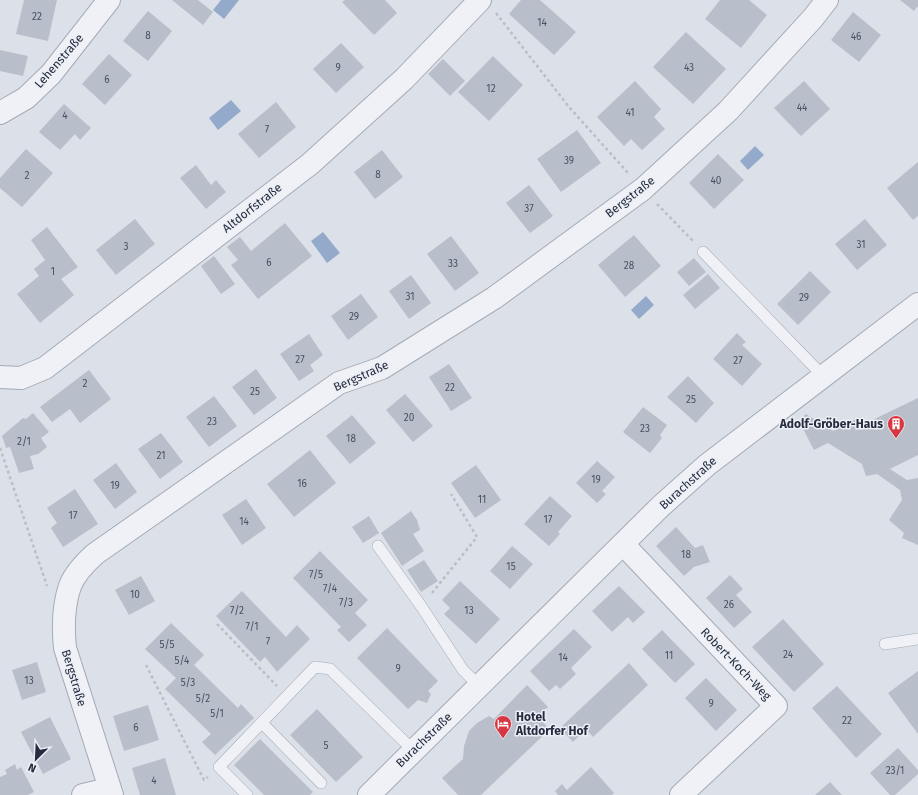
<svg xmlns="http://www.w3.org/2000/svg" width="918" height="795" font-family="'Fira Sans',sans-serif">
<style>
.water{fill:#94aacb}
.building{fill:#b9becb}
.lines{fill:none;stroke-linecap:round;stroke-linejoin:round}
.service-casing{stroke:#a5aab5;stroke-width:12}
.minor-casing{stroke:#a5aab5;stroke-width:24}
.path{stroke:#babec6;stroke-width:2.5;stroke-dasharray:3 3;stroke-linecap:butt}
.service{stroke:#eff1f6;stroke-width:11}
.minor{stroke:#eff1f6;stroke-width:22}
.labels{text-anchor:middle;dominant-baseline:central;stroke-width:3;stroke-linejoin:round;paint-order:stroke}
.number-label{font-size:10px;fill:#4a5062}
.street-label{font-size:12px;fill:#252c3f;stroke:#eceff5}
.poi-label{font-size:12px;font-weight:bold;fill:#252c3f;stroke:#eceff5;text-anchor:end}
</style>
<rect width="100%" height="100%" fill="#dce0e8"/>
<g class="water">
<path d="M221,0h18l-15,19 -11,-9z"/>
<path d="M231,100l10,11 -23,19 -9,-12z"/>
<path d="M755,146l9,9 -16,15 -8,-9z"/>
<path d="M323,232l17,21 -13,10 -16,-22z"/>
<path d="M646,296l8,9 -15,14 -8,-9z"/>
</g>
<g class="building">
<path d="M24,0h33l-9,41 -32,-7z"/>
<path d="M172,0h26l15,12 -10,13z"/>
<path d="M345,0h40l12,13 -23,22 -32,-33z"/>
<path d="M521,0h19l36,32 -22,23 -45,-41z"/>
<path d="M720,0h29l18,15 -26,33 -36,-29z"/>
<path d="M900,0h18v6l-4,5z"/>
<path d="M148,11l24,20 -24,30 -25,-20z"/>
<path d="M853,12l28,23 -22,27 -28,-22z"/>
<path d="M686,32l40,37 -33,35 -40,-37z"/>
<path d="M341,43l23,24 -28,26 -23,-24z"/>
<path d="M0,50l28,6 -5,20 -23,-5z"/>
<path d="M109,54l23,21 -27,30 -23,-21z"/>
<path d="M493,56l30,29 -34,36 -31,-29z"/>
<path d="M443,59l22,22 -15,15 -22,-22z"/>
<path d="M635,81l26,28 -7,8 11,12 -23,21 -11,-11 -7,7 -27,-29z"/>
<path d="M804,81l26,28 -29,27 -27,-28z"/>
<path d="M276,102l20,25 -37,31 -21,-24z"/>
<path d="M64,104l27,24 -11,12 -5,-6 -15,16 -21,-18z"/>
<path d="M577,130l24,33 -40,29 -24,-33z"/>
<path d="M26,149l27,24 -31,34 -22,-19v-10z"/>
<path d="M382,150l21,27 -28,22 -21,-27z"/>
<path d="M718,154l26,26 -30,29 -25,-26z"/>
<path d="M918,162v54l-5,4 -26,-32z"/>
<path d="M196,165l15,20 5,-5 10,12 -20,17 -26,-31z"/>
<path d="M529,185l24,31 -23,17 -24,-30z"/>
<path d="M135,219l20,25 -39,31 -20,-25z"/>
<path d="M865,219l22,26 -30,25 -22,-26z"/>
<path d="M285,223l27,33 -54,43 -27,-34 7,-5 -11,-13 13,-10 11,14z"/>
<path d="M47,227l31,40 -17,12 13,16 -34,28 -23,-29 22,-18 -5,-7 11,-9 -14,-20z"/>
<path d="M634,235l27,31 -36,31 -27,-32z"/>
<path d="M451,236l28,37 -24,18 -28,-37z"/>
<path d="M214,256l21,28 -14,10 -20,-28z"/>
<path d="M694,258l12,14 -17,14 -12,-14z"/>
<path d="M810,271l21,21 -33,33 -21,-21z"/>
<path d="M708,274l12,14 -25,21 -12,-14z"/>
<path d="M411,275l20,28 -22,16 -20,-28z"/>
<path d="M361,294l17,23 -30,23 -17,-24z"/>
<path d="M737,333l9,9 -4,3 20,19 -20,22 -29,-27z"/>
<path d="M309,334l14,21 -13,10 4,6 -15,10 -19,-27z"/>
<path d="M449,364l23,34 -21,13 -22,-34z"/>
<path d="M256,369l21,29 -23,17 -22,-28z"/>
<path d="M89,370l22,29 -31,24 -10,-14 -18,13 -12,-15z"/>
<path d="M688,376l26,27 -18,20 -29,-26z"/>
<path d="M405,394l28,32 -20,16 -27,-32z"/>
<path d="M214,396l23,30 -28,21 -23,-30z"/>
<path d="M918,398v57l-28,14 17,11 11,-2v67l-16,-7 2,-5 -15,-13 13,-20 -2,-10 -23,-16 -11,2 -4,-12 -34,-21 -14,7 -15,-29 7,-7 27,17 27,-14 4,7z"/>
<path d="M643,407l24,18 -7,10 2,3 -12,15 -27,-21z"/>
<path d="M33,413l16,19 -8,6 6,9 -9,7 -8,2 4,13 -15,4 -9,-26 -4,1 -4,-12 21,-18 3,1z"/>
<path d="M352,415l24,28 -26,21 -24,-28z"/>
<path d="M161,433l22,29 -23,17 -22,-30z"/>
<path d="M310,450l26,33 -42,34 -27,-33z"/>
<path d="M597,461l18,16 -13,14 4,3 -9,9 -21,-20z"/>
<path d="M116,463l21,29 -22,17 -22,-29z"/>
<path d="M476,465l25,35 -26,18 -24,-35z"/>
<path d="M75,489l23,35 -35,23 -12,-19 6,-5 -10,-15z"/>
<path d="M550,496l22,20 -14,16 2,2 -11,12 -25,-22z"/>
<path d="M246,499l20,29 -24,17 -20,-30z"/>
<path d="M411,511l6,9 3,10 -7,4 11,17 -22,15 -21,-33z"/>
<path d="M369,516l10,17 -16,10 -11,-16z"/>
<path d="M676,527l19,21 8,-3 7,17 -16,5 -10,9 -28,-30z"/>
<path d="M512,546l21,18 -23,25 -20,-18z"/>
<path d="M320,551l48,49 -13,13 12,12 -18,17 -12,-12 4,-3 -48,-49z"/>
<path d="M424,560l14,21 -17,11 -14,-22z"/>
<path d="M730,575l13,14 -7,6 16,17 -18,16 -28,-30z"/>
<path d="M141,576l14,25 -26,14 -14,-25z"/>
<path d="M460,581l40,38 -24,25 -32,-30 6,-6 -8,-8z"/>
<path d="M619,586l26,26 -12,11 -5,-6 -16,15 -20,-21z"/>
<path d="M242,591l44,46 11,-12 13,14 -33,33 -12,-15 -5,5 -44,-46z"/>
<path d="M783,619l41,45 -30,28 -42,-45z"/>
<path d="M171,623l33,32 -10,10 44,43 3,-4 13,14 -39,37 -13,-13 9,-8 -46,-45 11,-11 -31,-29z"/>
<path d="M387,628l51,53 -10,10 3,3 -4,9 -9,-3 -10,9 -51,-51z"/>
<path d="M574,629l18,18 -21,21 5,6 -16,15 -4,-4 -7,6 -19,-20z"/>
<path d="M662,630l33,34 -20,19 -33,-34z"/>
<path d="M37,662l9,30 -24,8 -10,-30z"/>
<path d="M629,663l19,22 -55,52 -7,-8 -13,13 -13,-14z"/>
<path d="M918,671v63l-30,-41z"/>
<path d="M706,678l31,32 -21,21 -31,-33z"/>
<path d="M527,685l21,22 -11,10 13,12 -69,66h-23l-16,-17 21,-19 1,-13 5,-15 8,-8 12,-7 5,3z"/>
<path d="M837,686l45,48 -26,24 -44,-50z"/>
<path d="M148,705l11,35 -35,11 -11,-35z"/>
<path d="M317,709l46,48 -27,25 -46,-47z"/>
<path d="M50,717l21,42 -28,15 -22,-42z"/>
<path d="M260,739l53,53 -3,3h-46l-30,-30z"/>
<path d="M898,748l20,22v4l-23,21h-5l-20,-22z"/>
<path d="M165,758l11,37h-36l-8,-27z"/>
<path d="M15,764l2,6 4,-3 13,25 -6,3h-28v-18l7,-3 -2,-4z"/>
<path d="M591,767l23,26 -2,2h-54l-3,-4 7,-7 5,6z"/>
<path d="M830,782l12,13h-27z"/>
</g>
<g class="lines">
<defs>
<g id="service">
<path d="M703,252l120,124"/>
<path d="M378,546l43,60 42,64 16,16"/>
<path d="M885,644l33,-5"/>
<path d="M262,723l59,60"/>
<path d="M247,795l-28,-28 96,-100 15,2 83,81"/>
</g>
<g id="minor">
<path d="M0,113l26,-15 25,-24 58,-74"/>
<path d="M0,377l21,1 24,-10 265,-204 94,-85 76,-79"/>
<path d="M623,544l153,162 -95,89"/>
<path d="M83,795l26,-6"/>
<path d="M112,795l-47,-147c-2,-20 -2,-42 5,-62 5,-13 15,-23 25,-32l244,-171 43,-15 112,-70 149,-109 85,-78 85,-93 14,-18"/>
<path d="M369,795l292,-289 46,-41 211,-161"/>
</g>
</defs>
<use href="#service" class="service-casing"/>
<use href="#minor" class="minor-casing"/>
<g class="path">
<path d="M496,13l73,94 60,67"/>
<path d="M657,204l36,37"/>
<path d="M0,448l47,138"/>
<path d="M432,593l45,-56 -26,-43"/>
<path d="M217,624l60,62"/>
<path d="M146,665l58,115 4,-3"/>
</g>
<use href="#service" class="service"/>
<use href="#minor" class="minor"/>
</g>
<defs>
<symbol id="building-pin" viewBox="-11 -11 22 30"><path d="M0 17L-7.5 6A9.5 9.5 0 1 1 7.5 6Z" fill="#d73740" stroke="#eceff5"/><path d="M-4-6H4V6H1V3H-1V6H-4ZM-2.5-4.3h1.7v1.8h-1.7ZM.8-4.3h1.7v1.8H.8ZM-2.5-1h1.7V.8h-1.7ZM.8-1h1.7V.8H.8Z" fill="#fff"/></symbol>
<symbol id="hotel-pin" viewBox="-11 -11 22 30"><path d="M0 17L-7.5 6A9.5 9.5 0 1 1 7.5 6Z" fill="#d73740" stroke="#eceff5"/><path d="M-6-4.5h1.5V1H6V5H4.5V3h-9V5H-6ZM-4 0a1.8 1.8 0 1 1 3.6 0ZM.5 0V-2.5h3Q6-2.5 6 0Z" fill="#fff"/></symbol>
</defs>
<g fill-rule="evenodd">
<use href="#building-pin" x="886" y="414" width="20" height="27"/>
<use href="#hotel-pin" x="493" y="714" width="20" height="27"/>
</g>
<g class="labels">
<g class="number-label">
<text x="37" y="17">22</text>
<text x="542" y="23">14</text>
<text x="148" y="36">8</text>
<text x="856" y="37">46</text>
<text x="338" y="68">9</text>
<text x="689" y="68">43</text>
<text x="107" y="80">6</text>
<text x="491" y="89">12</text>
<text x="802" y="108">44</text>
<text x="630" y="113">41</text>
<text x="65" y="116">4</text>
<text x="267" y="130">7</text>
<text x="569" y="161">39</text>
<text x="378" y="175">8</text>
<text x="27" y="176">2</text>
<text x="716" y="181">40</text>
<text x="529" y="209">37</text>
<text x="861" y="245">31</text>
<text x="126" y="247">3</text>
<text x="269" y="263">6</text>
<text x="453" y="264">33</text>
<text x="629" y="266">28</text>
<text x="53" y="272">1</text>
<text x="410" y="297">31</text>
<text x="804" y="298">29</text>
<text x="354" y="317">29</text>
<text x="300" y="360">27</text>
<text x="738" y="361">27</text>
<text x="85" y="384">2</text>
<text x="450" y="388">22</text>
<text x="255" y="392">25</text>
<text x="691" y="400">25</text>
<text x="409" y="418">20</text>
<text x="212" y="422">23</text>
<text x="645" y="429">23</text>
<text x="351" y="439">18</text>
<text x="24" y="442">2/1</text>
<text x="161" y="456">21</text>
<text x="596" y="480">19</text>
<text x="302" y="484">16</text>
<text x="115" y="486">19</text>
<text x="482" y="500">11</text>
<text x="73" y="516">17</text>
<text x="548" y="520">17</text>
<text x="244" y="522">14</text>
<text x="686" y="555">18</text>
<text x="511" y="567">15</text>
<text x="316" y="575">7/5</text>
<text x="330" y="589">7/4</text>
<text x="135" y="595">10</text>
<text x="346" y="603">7/3</text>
<text x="729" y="605">26</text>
<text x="237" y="611">7/2</text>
<text x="469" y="611">13</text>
<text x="252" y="627">7/1</text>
<text x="268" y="642">7</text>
<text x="167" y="645">5/5</text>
<text x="788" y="655">24</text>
<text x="669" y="656">11</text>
<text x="563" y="658">14</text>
<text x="182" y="661">5/4</text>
<text x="398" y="669">9</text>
<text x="29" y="681">13</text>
<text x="188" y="683">5/3</text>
<text x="203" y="699">5/2</text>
<text x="711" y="704">9</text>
<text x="217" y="714">5/1</text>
<text x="847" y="721">22</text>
<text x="136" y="728">6</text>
<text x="326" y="746">5</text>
<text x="895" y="771">23/1</text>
<text x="154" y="781">4</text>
</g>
<g class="street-label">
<text transform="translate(59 61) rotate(-49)">Lehenstraße</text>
<text transform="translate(630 197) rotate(-38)">Bergstraße</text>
<text transform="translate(252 208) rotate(-38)">Altdorfstraße</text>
<text transform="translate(361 376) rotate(-24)">Bergstraße</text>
<text transform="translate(688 483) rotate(-42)">Burachstraße</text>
<text transform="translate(736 664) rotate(46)">Robert-Koch-Weg</text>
<text transform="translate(74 678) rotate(73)">Bergstraße</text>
<text transform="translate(424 740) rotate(-44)">Burachstraße</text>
</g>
<g class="poi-label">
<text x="883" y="424">Adolf-Gröber-Haus</text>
<text x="516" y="717" text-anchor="start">Hotel<tspan x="516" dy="14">Altdorfer Hof</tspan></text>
</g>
</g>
<g transform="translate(36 759) rotate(204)" stroke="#eceff5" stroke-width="3" paint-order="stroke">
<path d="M0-3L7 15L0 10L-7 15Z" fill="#252c3f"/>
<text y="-6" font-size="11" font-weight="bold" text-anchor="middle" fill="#252c3f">N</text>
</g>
</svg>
